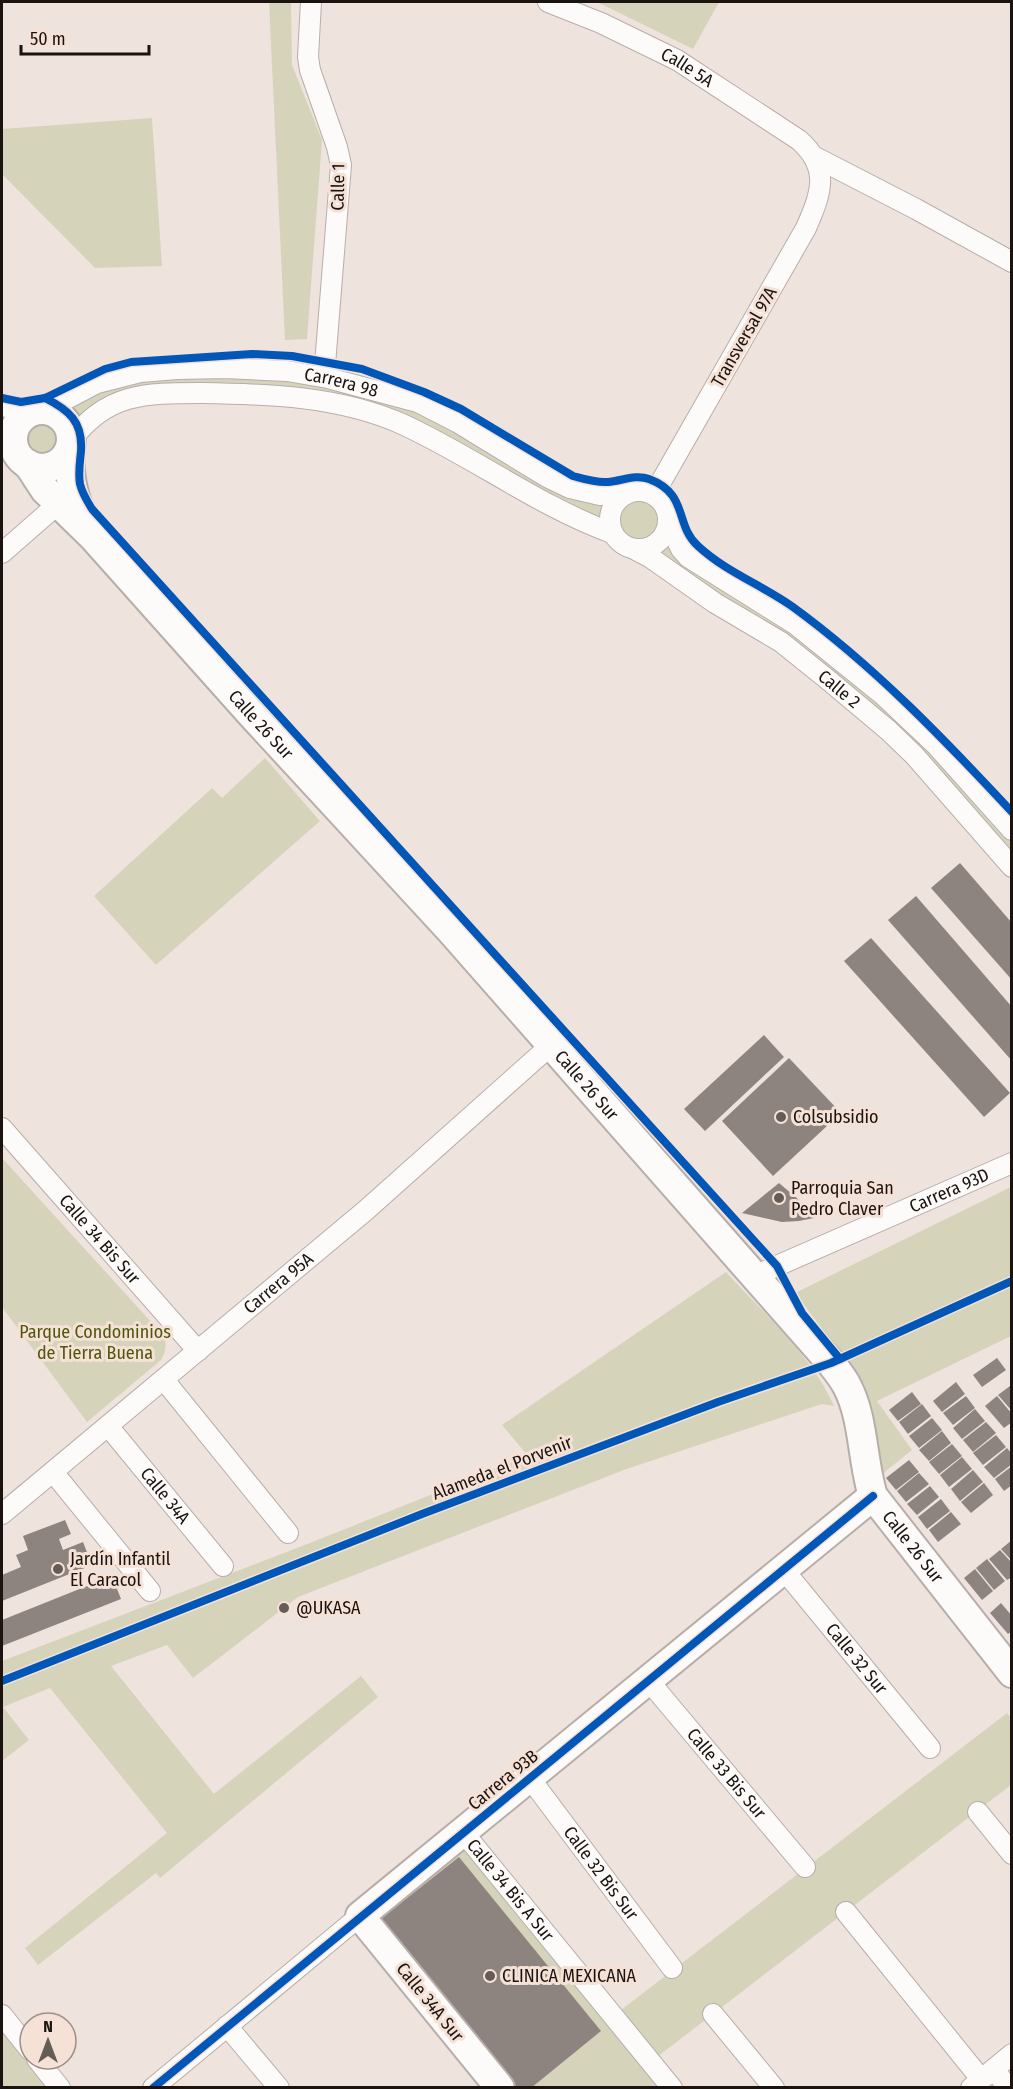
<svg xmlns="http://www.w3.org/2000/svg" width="1013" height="2089" font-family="'Fira Sans Condensed',sans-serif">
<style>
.green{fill:#d5d4bb}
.building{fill:#8d8480}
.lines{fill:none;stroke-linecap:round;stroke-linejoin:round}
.street-casing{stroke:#b7aeaa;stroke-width:22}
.secondary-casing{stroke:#b7aeaa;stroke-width:32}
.street{stroke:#fdfbfa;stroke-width:20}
.secondary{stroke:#fdfbfa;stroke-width:28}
.cycleway-casing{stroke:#f6e1d6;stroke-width:11}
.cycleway{stroke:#0057b8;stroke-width:8}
.poi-dot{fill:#655c57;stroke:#f6e1d6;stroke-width:2}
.labels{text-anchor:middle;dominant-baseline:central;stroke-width:6;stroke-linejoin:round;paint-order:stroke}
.street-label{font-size:18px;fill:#1a130f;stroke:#f6e1d6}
.poi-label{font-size:18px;fill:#1a130f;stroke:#f6e1d6;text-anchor:start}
.park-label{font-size:18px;fill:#4e580c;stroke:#f6e1d6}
</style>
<rect width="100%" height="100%" fill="#efe3dd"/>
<g class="green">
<path d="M269,2h22l1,63 30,75 -15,199 -22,1z"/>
<path d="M597,2h122l-26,47z"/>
<path d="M152,118l10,148 -67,2 -93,-94v-45z"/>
<path d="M257,374l54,7 92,26 39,15 164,81 -6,14 -32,-12 -88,-51 -61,-32 -106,-30 -45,-7 -51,-1 -97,9 -25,10 -17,15 -10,-12 28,-14 58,-14z"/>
<circle cx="43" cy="437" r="18"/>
<circle cx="639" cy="520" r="19"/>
<path d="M670,540l167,127 92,82 82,93v13l-45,-52 -307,-249z"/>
<path d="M265,758l55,63 -164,144 -62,-69 118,-108 10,10z"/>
<path d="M2,1158l161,177c4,10 3,16 -2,25l-74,62 -85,-115z"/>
<path d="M1011,1187v149l-134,65 35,49 -31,25 -17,-91 -69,-91z"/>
<path d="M726,1272c38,42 85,82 108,134l-12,-2 -198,66 -326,127 -105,81 -26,-33 -56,21 103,128 147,-118 17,21 -218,181 -4,-5 -118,92 -13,-17 142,-115 -117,-145 -47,19 26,33 -27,21v-100l308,-118 218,-87 -26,-31z"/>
<path d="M1007,1713l4,5v67l-354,272 -36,-47z"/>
<path d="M464,1846l196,241h-149l-137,-168z"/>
<path d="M2,2025l49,62h-49z"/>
</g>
<g class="building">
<path d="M960,863l52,60v57l-81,-92z"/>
<path d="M916,896l96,111v54l-124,-141z"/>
<path d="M871,938l139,155 -26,24 -140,-156z"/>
<path d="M764,1035l20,22 -79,74 -21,-22z"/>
<path d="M789,1058l52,55 -68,63 -51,-55z"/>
<path d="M779,1183l40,34 -20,4 -17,1 -40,-9z"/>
<path d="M997,1358l9,12 -24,17 -9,-12z"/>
<path d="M956,1382l9,12 -23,18 -9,-11z"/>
<path d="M1010,1386l2,1v24l-14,-16z"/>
<path d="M912,1392l9,12 -23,17 -9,-11z"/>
<path d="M966,1396l9,12 -22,17 -10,-12z"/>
<path d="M997,1396l15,18v8l-8,6 -19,-22z"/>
<path d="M922,1404l9,12 -23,18 -9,-12z"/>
<path d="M975,1409l10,12 -23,18 -9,-11z"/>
<path d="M932,1418l10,12 -23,18 -10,-12z"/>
<path d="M986,1422l10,11 -23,19 -10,-12z"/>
<path d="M942,1431l9,12 -22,18 -10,-11z"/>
<path d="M996,1435l10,12 -23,18 -10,-12z"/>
<path d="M952,1444l10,12 -23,18 -10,-12z"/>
<path d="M1007,1448l5,6v10l-18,14 -10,-11z"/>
<path d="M962,1457l10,12 -23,18 -9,-12z"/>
<path d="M909,1460l10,12 -23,18 -10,-12z"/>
<path d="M1012,1466v19l-8,6 -9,-12z"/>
<path d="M973,1470l10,12 -23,19 -9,-12z"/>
<path d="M919,1473l10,11 -23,18 -9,-11z"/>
<path d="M984,1483l9,12 -22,18 -10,-11z"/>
<path d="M930,1486l9,11 -22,18 -10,-11z"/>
<path d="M941,1499l9,12 -23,18 -9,-12z"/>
<path d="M951,1512l10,12 -23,18 -9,-12z"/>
<path d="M65,1520l6,14 -12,5 4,11 20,-8 9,23 -90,36v-26l19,-8 -5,-12 12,-5 -5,-14z"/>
<path d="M1012,1540v21l-11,-12z"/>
<path d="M1000,1550l12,13v14l-5,3 -18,-21z"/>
<path d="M987,1559l18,22 -11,9 -18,-22z"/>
<path d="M975,1569l18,22 -11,9 -18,-22z"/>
<path d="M112,1576l9,23 -119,47v-26z"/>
<path d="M1001,1603l11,13v15l-4,3 -18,-21z"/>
<path d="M459,1857l142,174 -70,57h-14l-139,-167z"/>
</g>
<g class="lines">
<defs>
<g id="street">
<path d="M311,2l-3,55 2,13 27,77 4,18 -17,212"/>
<path id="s1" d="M548,2l53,21 76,37 122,80c32,28 22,54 7,88l-152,266"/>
<path d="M815,157l101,52 96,53"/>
<path d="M2,406l29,6"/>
<path id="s2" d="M38,410l19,-6 40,-21 43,-11 37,-3 48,-1 62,3 41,7 90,24 39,20 90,55 23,11 30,7 25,-1"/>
<path d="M2,439l16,15"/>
<path d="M71,441c35,-48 74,-48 130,-48 67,1 138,3 201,31 72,33 136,82 210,109"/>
<circle cx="639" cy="520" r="29"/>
<path d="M669,524l12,25 7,8 107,67 88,71 53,50 76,85"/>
<path id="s3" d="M634,549l17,9 64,45 66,39 46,37 61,51 26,25 98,112"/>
<path d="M2,553l56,-49"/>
<path id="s4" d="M2,1128l196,223"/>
<path id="s5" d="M754,1276l258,-113"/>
<path d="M164,1380l124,153"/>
<path id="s6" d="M108,1426l115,140"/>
<path d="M53,1472l97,119"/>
<path id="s7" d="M2,1514l363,-303 185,-165"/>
<path id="s8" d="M783,1569l147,179"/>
<path id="s9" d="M648,1680l157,187"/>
<path id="s10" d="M529,1777l143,191"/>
<path d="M978,1812l34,42"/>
<path id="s11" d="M463,1832l209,256"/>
<path d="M846,1912l135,167"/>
<path d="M713,2014l61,74"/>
<path d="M2,2015l28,35"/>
<path d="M227,2026l52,62"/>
<path d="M37,2059l23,29"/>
<path d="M994,2069l14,19"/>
<path d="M153,2088l207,-172"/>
<path d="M971,2088l41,-34"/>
</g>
<g id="secondary">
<circle cx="42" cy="439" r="29"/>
<path d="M69,450c0,29 4,48 17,74"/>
<path id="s12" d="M28,464l17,26 48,47 158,177 200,217 380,432c6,8 12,15 16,23 17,32 15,75 26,110l139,177"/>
<path d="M500,2088l-140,-172 513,-420"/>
</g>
</defs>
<use href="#street" class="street-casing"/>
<use href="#secondary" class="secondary-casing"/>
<use href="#street" class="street"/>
<use href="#secondary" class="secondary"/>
<defs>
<g id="cycleway">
<path d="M2,398l19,4 24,-4 60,-29 26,-7 121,-8 40,2 70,13 62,23 37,17 112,67c11,3 23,7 35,6 13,-1 28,-8 41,-3 40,15 25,45 49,67 28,26 64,39 95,61 81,59 151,132 219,205"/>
<path d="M45,398c24,12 38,24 36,53 -1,11 -3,22 -1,33 2,9 7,17 12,25l685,757 25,47 38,46"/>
<path d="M2,1681l420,-167 296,-112 113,-39 181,-82"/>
<path d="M153,2088l720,-592"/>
</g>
</defs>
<use href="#cycleway" class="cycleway-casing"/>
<use href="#cycleway" class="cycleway"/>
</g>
<g class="poi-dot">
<circle cx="781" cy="1117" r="6"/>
<circle cx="779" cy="1198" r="6"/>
<circle cx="58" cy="1569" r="6"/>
<circle cx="284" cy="1608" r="6"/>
<circle cx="490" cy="1976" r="6"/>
</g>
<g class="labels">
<g class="street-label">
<text stroke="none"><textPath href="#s1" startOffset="154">Calle 5A</textPath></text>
<text transform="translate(338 187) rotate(-89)">Calle 1</text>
<text transform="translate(744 337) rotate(-60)">Transversal 97A</text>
<text stroke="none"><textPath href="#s2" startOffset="312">Carrera 98</textPath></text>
<text stroke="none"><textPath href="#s3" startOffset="249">Calle 2</textPath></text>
<text stroke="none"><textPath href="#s12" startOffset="350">Calle 26 Sur</textPath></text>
<text stroke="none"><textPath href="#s12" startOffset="836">Calle 26 Sur</textPath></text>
<text stroke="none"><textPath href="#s5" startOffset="213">Carrera 93D</textPath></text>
<text stroke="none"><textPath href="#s4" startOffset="148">Calle 34 Bis Sur</textPath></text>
<text stroke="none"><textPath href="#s7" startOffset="360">Carrera 95A</textPath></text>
<text transform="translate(502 1468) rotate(-21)">Alameda el Porvenir</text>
<text stroke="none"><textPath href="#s6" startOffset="90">Calle 34A</textPath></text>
<text stroke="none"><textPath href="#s12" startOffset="1412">Calle 26 Sur</textPath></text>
<text stroke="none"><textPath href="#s8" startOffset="116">Calle 32 Sur</textPath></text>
<text stroke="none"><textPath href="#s9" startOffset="122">Calle 33 Bis Sur</textPath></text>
<text transform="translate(503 1780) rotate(-39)">Carrera 93B</text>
<text stroke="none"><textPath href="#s10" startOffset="120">Calle 32 Bis Sur</textPath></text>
<text stroke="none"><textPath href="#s11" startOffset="75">Calle 34 Bis A Sur</textPath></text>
<text transform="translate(430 2002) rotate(51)">Calle 34A Sur</text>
</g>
<g class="poi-label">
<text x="793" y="1117">Colsubsidio</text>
<text x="791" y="1188">Parroquia San<tspan x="791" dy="21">Pedro Claver</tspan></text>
<text x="70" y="1559">Jardín Infantil<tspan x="70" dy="21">El Caracol</tspan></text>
<text x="296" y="1608">@UKASA</text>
<text x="502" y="1976">CLINICA MEXICANA</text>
</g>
<g class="park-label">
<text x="95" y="1332">Parque Condominios<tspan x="95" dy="21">de Tierra Buena</tspan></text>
</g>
</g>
<rect width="1013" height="2089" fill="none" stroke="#1a130f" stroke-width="6"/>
<g transform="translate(48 2041)"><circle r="28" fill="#f6e1d6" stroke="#9e8f86" stroke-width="1.5"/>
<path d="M0-4.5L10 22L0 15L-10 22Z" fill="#655c57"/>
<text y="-9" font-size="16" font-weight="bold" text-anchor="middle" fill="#1a130f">N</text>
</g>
<path d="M21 45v9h128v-9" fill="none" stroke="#1a130f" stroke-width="3"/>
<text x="30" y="45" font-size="18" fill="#1a130f" stroke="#f6e1d6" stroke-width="4.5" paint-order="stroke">50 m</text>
</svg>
